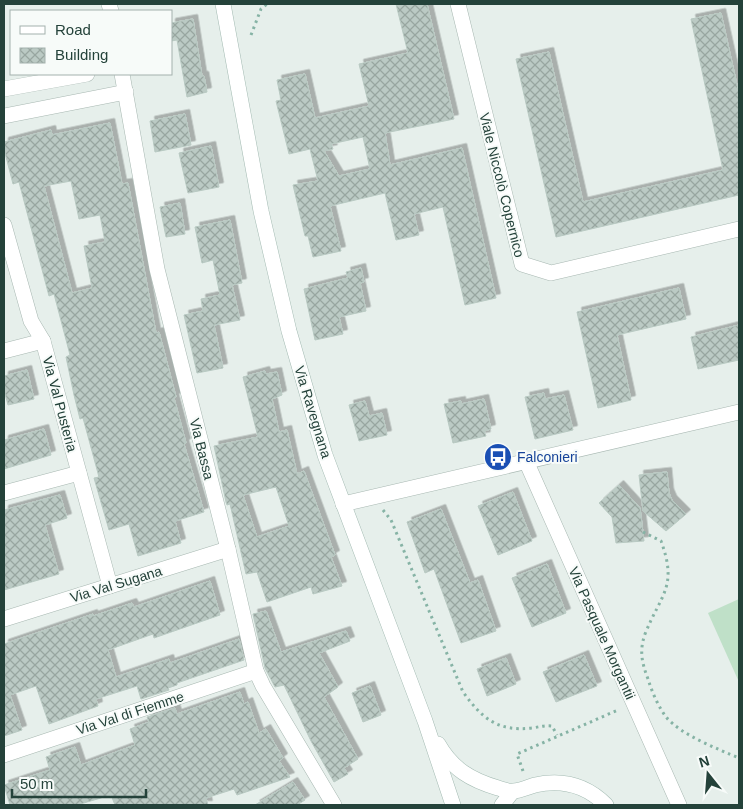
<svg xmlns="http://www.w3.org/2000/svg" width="743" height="809" font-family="Arial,sans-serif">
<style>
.grass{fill:#bfe0c8}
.building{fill:url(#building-cross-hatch);stroke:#b8c9c2;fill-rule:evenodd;filter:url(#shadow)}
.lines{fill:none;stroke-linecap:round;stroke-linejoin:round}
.street-casing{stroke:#a8b8b2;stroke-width:16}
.secondary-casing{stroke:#a4bbb3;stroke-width:16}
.path{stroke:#86b3a5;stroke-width:3;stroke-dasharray:2.5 4;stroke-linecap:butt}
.street{stroke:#fff;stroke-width:15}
.secondary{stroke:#fff;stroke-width:15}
.labels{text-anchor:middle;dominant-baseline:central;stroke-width:4;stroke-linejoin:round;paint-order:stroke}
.street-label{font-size:14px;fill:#24423a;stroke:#f7fbf9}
.transit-label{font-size:14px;fill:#164399;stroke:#f7fbf9;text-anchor:start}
</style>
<defs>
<pattern id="building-cross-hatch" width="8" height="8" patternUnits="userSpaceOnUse" patternTransform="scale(1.25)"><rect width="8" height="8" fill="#bbcac4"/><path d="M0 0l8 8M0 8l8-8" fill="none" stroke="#98a6a0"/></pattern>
<filter id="shadow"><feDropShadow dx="4.5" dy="-4.5" stdDeviation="0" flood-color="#0004"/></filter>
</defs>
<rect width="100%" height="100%" fill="#e6efeb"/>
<path class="grass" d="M739,599v83l-31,-69z"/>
<g class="building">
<path d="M396,4h31l27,115 -69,14 5,32 72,-17 34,150 -31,7 -22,-98 -29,7 5,21 -23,5 -11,-47 -55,13 11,45 -28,6 -5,-21h-3l-12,-51 25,-4 -8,-32 -21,5 -13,-53 5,-1 -4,-20 28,-6 10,44 54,-12 -10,-42 49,-11zM363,137l7,32 -31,7 -15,-25 9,-2 -2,-5z"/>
<path d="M721,13l18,81v101l-183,42 -40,-178 33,-7 34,150 140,-32 -32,-151z"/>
<path d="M193,19l9,57h2l3,16 -20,5 -10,-57 -6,1v-18z"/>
<path d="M185,114l6,31 -36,7 -5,-31z"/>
<path d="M110,123l12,61 6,-1 28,150 3,-1 17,65 -2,1 12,45 -2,1 20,68 -29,9 6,22 -43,13 -9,-32 -20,6 -15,-52 5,-1 -16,-59 -3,1 -6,-24 -8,-38 4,-2 -16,-61 -5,2 -30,-114 -6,2 -9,-35v-7l47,-12 1,5zM71,181l8,38 21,-4 5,27 -21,4 8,42 -20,5 -28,-107z"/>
<path d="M211,146l8,41 -31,6 -9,-40z"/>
<path d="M180,203l5,31 -19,3 -6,-30z"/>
<path d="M230,220l12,63 -10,2 8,35 -26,5 9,43 -26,5 -13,-58 19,-4 -2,-12 19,-4 -7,-35 -11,3 -7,-36z"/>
<path d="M361,268l3,14 -4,1 6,28 -27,6 4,17 -28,6 -11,-51 44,-11 -2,-6z"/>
<path d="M679,288l7,31 -69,16 14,65 -33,8 -21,-96z"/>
<path d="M739,325v35l-41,9 -7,-32z"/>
<path d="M27,370l7,29 -26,6 -4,-15v-14z"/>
<path d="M265,371l1,3 11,-2 5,23 -10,4 7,33 8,-2 10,44 7,-3 31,84 -4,2 11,29 -29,8 -2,-7 -44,15 -10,-30 -11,2 -16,-70 -3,1 -1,-3 -12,-56 44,-9 -15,-60zM276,487l13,39 -32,11 -14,-42z"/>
<path d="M544,393l1,6 19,-4 9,35 -38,9 -10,-42z"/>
<path d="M484,399l7,30 -7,2 2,5 -33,7 -9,-39 17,-3v3z"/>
<path d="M365,401l4,15 13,-3 5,22 -28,6 -10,-36z"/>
<path d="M44,429l7,26 -47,14v-29z"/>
<path d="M667,472l2,21 3,7 14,14 -20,17 -23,-20 -4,-36z"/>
<path d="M619,485l21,23 4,33 -28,2 -4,-26 -13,-14z"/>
<path d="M513,492l19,49 -34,14 -20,-49z"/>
<path d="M60,495l7,23 -22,7 14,49 -55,16v-80z"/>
<path d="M441,509l29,74 8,-3 18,51 -35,12 -27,-74 -9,4 -18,-51z"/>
<path d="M547,564l19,49 -34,14 -20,-49z"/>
<path d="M210,581l10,34 -66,23 -1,-4 -45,16 8,27 53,-18 1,4 69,-24 5,21 -67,23v2l-9,3 1,2 -28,9 -4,-13 -41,13 2,7 -49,18 -13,-38 -26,9 12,35 -18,6v-92l89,-30v2l39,-13 2,4z"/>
<path d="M266,611l15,41 65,-21 4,10 -31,12 19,34 -14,10 34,62 -14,9 4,6 -14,8 -23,-41 -27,-56 -9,2 -10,-19 -12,-54z"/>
<path d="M584,655l13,31 -41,16 -13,-30z"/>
<path d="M506,658l10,26 -29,12 -10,-27z"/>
<path d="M370,686l11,29 -18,7 -11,-29z"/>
<path d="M240,692l4,12 4,-2 11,31 7,-4 17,29 -4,3 11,16 -53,18 -3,-6 -28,9 2,7h-93l-4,-10 -34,10h-67l-6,-20 46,-15 -4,-13 29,-10 6,18 54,-20 -5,-16 19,-7 -2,-5 28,-9 2,6z"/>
<path d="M293,782l12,18 -8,5h-42z"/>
</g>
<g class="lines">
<defs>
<g id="street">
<path d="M109,4l2,7"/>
<path d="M458,4l64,260 29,9 188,-44"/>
<path d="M122,74l35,195 71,280 28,122 7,15 71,119"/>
<path d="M4,89l83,-15"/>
<path d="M4,116l122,-24"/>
<path d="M4,225l27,96 12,20 67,245"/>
<path d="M4,351l39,-10"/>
<path d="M526,461l153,344"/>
<path d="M4,493l75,-20"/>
<path d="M343,504l396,-92"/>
<path d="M4,619l224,-70"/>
<path d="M4,755l252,-84"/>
</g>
<g id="secondary">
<path d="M223,4l38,207 28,120 36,124 100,266 28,84"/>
<path d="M438,744c14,25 33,36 60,44 4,1 11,4 15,3 7,0 15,-4 22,-6 27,-6 51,0 71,20"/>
<path d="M502,805l10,-13"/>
</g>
</defs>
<use href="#street" class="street-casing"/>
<use href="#secondary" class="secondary-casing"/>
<g class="path">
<path d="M251,35l10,-26 6,-5"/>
<path d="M383,510l8,10 72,172c19,26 34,40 69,36 7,-1 13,-3 20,-2l5,9"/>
<path d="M643,532l18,9c17,46 0,53 -16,93 -6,17 -3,29 3,45 4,13 10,27 18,38 15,18 52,32 73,41"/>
<path d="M523,771l-6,-17 101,-44"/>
</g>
<use href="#street" class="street"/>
<use href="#secondary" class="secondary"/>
</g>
<defs>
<symbol id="bus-disc" viewBox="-11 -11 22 22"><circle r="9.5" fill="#1a4fb4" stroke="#f7fbf9"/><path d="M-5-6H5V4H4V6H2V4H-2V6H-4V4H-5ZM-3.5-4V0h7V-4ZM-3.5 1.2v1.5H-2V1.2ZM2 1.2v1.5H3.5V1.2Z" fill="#fff"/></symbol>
</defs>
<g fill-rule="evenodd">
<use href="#bus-disc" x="482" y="441" width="32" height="32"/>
</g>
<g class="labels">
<g class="street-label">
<text transform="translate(502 185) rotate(76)">Viale Niccolò Copernico</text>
<text transform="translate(60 404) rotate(75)">Via Val Pusteria</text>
<text transform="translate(313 412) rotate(73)">Via Ravegnana</text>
<text transform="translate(202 449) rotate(76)">Via Bassa</text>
<text transform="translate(116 584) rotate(-17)">Via Val Sugana</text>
<text transform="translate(602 633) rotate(66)">Via Pasquale Morgantii</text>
<text transform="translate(130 713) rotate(-18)">Via Val di Fiemme</text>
</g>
<g class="transit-label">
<text x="517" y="457">Falconieri</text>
</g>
</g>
<rect width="743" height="809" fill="none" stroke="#24423a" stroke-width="10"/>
<rect x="10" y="10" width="162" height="65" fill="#f7fbf9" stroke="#a3b1ad"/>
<rect x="20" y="26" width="25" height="8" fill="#ffffff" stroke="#a3b1ad"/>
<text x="55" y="35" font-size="15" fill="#24423a">Road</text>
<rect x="20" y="48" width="25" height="15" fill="url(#building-cross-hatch)" stroke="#a3b1ad"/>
<text x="55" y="60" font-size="15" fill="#24423a">Building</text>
<g transform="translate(708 774) rotate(343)" stroke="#f7fbf9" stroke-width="4" paint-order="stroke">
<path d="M0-4L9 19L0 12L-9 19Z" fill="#24423a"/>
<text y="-8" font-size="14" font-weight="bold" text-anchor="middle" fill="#24423a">N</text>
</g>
<path d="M12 789v8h134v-8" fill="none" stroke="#24423a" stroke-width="2.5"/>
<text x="20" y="789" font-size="15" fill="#24423a" stroke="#f7fbf9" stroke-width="4" paint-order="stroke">50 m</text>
</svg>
